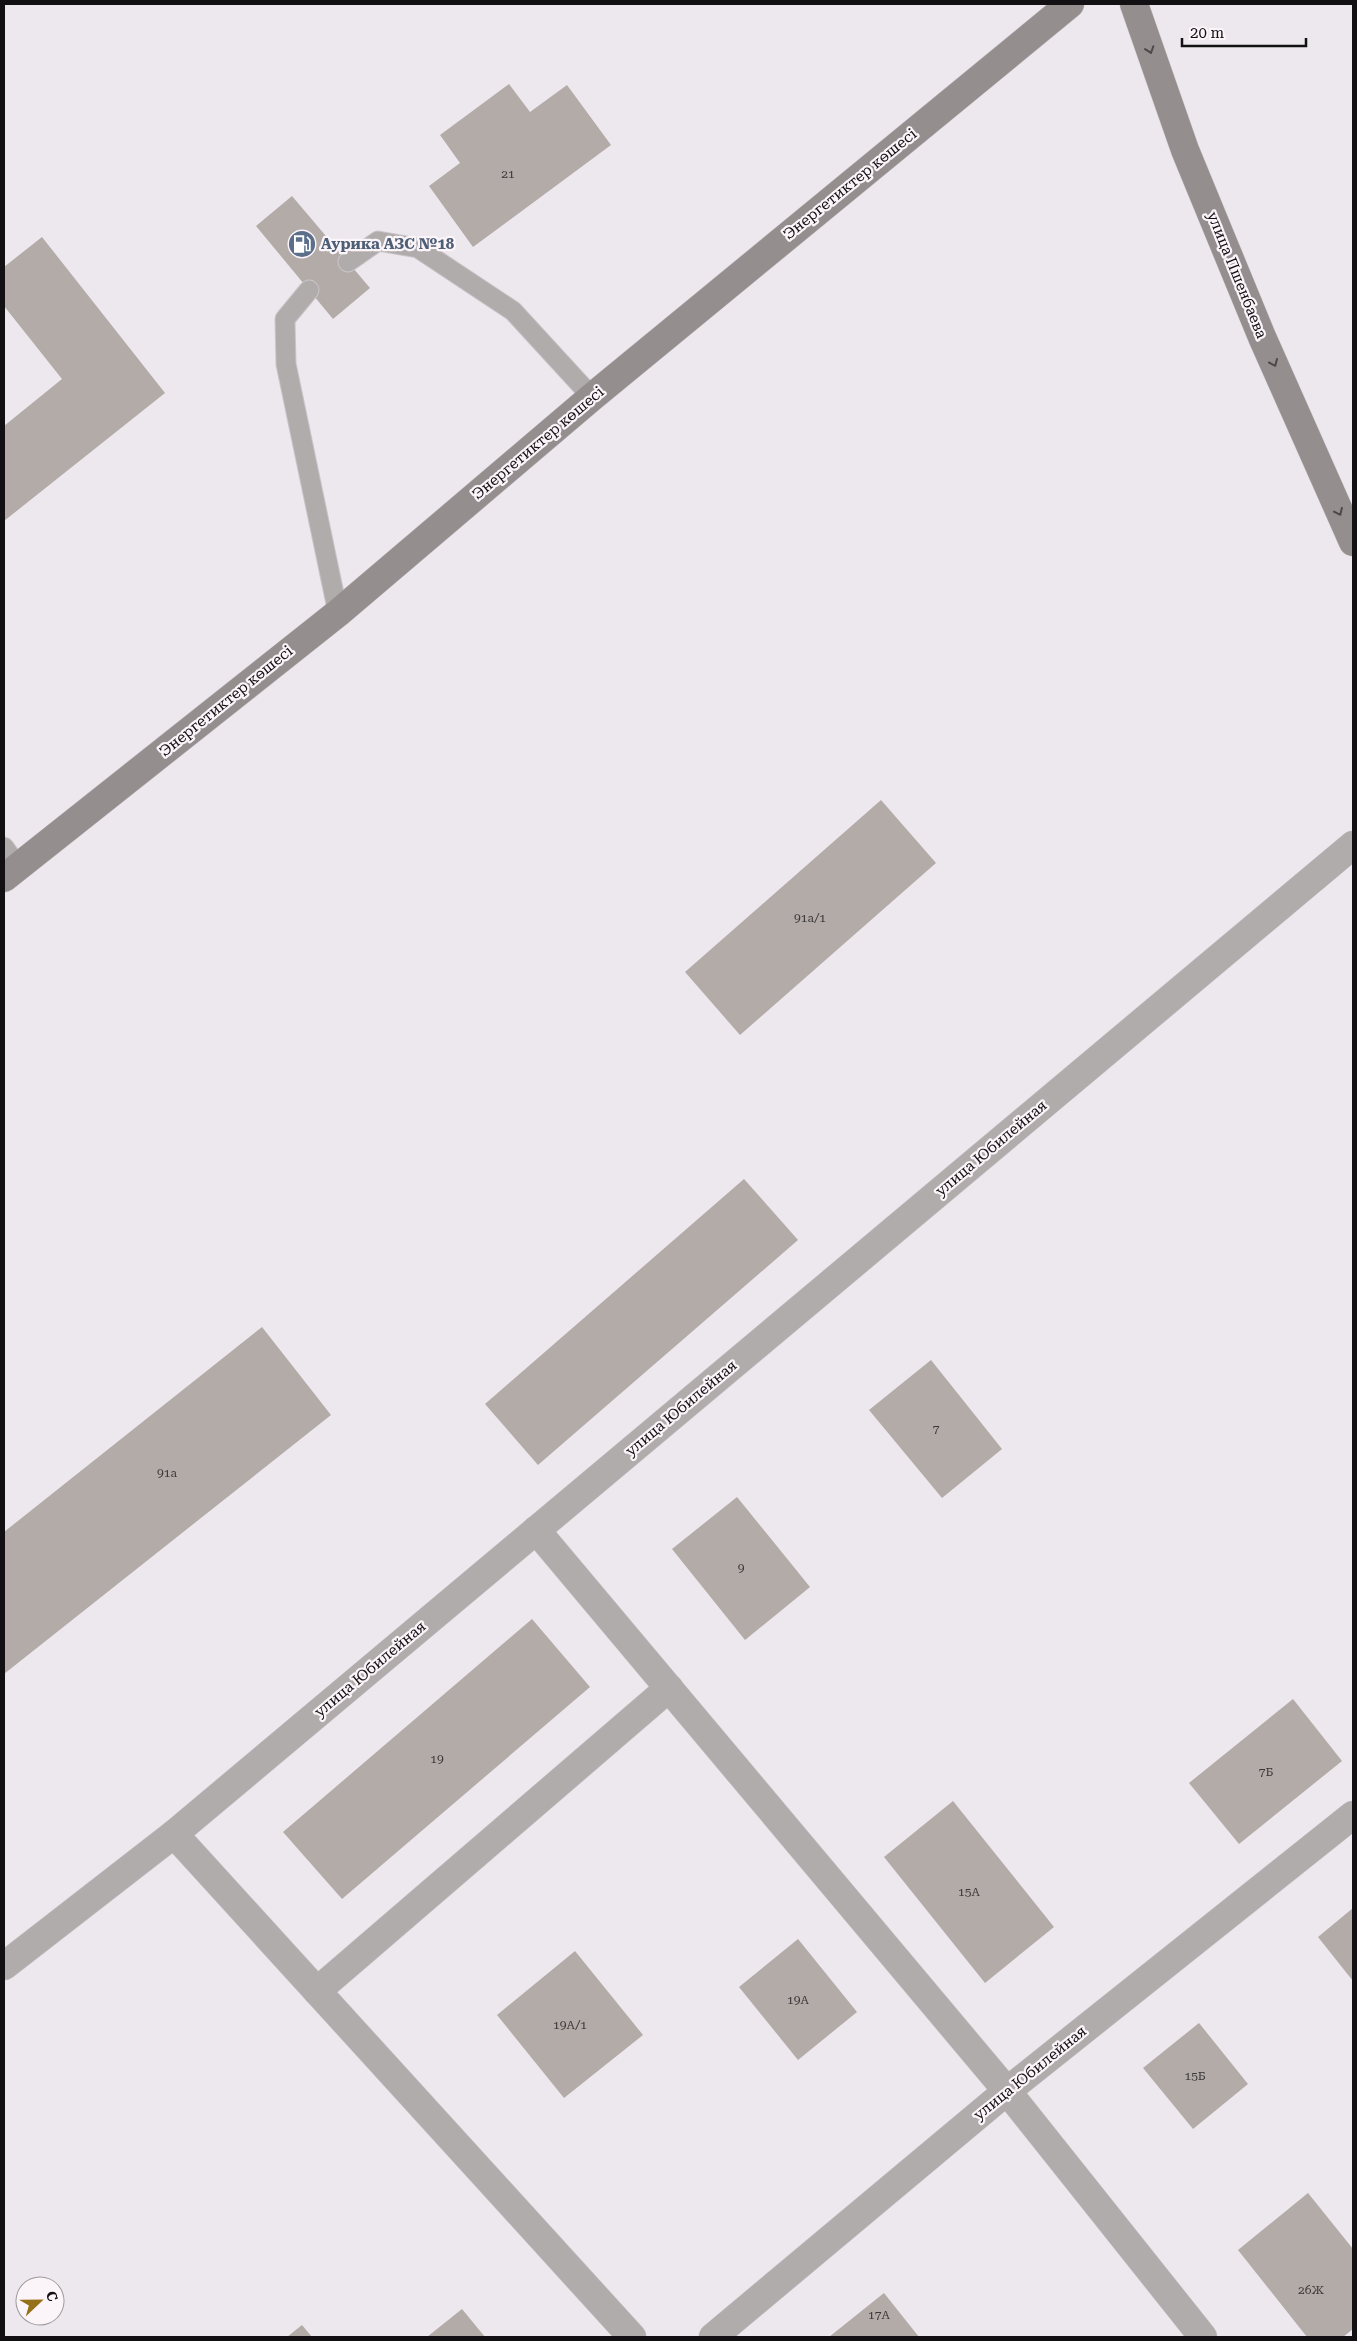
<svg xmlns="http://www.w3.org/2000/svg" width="1357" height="2341" font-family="'Roboto Serif',serif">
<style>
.building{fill:#b3aba8}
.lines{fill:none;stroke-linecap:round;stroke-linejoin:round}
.lane-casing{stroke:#cac5ca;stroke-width:21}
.street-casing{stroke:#cac5ca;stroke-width:29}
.secondary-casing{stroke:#cac5ca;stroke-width:29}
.lane{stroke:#b0acac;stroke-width:19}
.street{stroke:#b0acac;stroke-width:28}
.secondary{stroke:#948e8e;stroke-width:28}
.oneway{stroke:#4c494a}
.labels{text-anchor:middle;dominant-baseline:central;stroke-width:4.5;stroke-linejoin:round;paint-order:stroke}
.number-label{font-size:12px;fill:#3a3738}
.street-label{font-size:15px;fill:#121012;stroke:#fbf5fa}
.service-label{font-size:15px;font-weight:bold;fill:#4e5e75;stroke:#fbf5fa;text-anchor:start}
</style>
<rect width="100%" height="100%" fill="#ede8ed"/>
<g class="building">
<path d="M509,84l21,28 37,-27 44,60 -138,102 -44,-61 31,-23 -20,-28z"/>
<path d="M292,196l78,92 -37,31 -77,-93z"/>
<path d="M42,237l123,156 -161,128v-95l58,-47 -58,-73v-39z"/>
<path d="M881,800l55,63 -196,172 -55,-63z"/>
<path d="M744,1179l54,61 -260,225 -53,-61z"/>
<path d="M262,1327l69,88 -327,259v-142z"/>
<path d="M931,1360l71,89 -60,49 -73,-88z"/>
<path d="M737,1497l73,90 -65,53 -73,-91z"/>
<path d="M532,1619l58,68 -248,212 -59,-67z"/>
<path d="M1293,1699l49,62 -103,83 -50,-61z"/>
<path d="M953,1801l101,126 -69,56 -101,-126z"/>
<path d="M1353,1908v73l-35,-44z"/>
<path d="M798,1939l59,73 -59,48 -59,-73z"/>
<path d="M575,1951l68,84 -79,63 -67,-83z"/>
<path d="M1199,2023l49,61 -55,45 -50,-61z"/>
<path d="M1308,2193l45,56v80l-10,8h-36l-69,-87z"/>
<path d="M884,2293l35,44h-90z"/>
<path d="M462,2309l23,28h-58z"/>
<path d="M302,2325l10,12h-25z"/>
</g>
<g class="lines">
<defs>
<g id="lane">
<path d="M348,262l30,-21 40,7 95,63 79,86"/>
<path d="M309,290l-24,29 1,45 52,249"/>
<path d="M4,847l14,20"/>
</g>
<g id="street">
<path d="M536,1530l471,561 196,246"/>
<path d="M174,1834l458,503"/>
<path d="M4,1966l170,-132 1179,-989"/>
<path d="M317,1991l352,-303"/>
<path d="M713,2337l294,-246 346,-276"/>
</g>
<g id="secondary">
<path d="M1134,4l51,146 77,187 91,205"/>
<path d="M4,878l334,-265 254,-216 478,-393"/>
</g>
</defs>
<use href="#lane" class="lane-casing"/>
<use href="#street" class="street-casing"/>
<use href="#secondary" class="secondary-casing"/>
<use href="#lane" class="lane"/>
<use href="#street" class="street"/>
<use href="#secondary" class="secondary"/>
</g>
<defs><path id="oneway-chevron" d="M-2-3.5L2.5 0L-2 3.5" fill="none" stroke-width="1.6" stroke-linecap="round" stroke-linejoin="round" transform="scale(1.25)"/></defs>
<g class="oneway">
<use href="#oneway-chevron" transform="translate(1150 50) rotate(71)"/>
<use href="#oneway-chevron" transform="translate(1274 363) rotate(66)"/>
<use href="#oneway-chevron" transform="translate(1339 512) rotate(65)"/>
</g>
<defs>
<symbol id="fuel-disc" viewBox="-11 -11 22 22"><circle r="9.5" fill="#5c6f8a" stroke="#fbf5fa"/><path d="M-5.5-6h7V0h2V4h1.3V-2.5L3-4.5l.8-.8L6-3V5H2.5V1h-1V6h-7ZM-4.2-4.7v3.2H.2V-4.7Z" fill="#fff"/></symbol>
</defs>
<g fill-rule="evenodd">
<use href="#fuel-disc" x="286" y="228" width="32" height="32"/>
</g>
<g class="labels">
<g class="number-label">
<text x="508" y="174">21</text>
<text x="810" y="918">91а/1</text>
<text x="936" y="1429">7</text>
<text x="167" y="1473">91а</text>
<text x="741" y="1568">9</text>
<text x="437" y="1759">19</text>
<text x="1266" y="1772">7Б</text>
<text x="969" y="1892">15А</text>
<text x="798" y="2000">19А</text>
<text x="570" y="2025">19А/1</text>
<text x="1195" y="2076">15Б</text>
<text x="1311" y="2290">26Ж</text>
<text x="879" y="2315">17А</text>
</g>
<g class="street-label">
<text transform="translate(850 184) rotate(-39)">Энергетиктер көшесі</text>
<text transform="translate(1237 275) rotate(68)">улица Пшенбаева</text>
<text transform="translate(538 443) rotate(-40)">Энергетиктер көшесі</text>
<text transform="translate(226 701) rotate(-39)">Энергетиктер көшесі</text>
<text transform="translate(991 1148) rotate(-40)">улица Юбилейная</text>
<text transform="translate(681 1408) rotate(-40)">улица Юбилейная</text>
<text transform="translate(370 1669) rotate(-40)">улица Юбилейная</text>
<text transform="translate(1030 2073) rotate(-39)">улица Юбилейная</text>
</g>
<g class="service-label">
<text x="321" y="244">Аурика АЗС №18</text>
</g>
</g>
<rect width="1357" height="2341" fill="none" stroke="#121012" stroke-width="10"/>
<g transform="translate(40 2301) rotate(68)"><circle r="24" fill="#fbf5fa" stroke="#9e999d"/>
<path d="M0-4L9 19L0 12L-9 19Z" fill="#947018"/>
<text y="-8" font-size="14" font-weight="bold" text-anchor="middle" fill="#121012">С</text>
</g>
<path d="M1182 38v8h124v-8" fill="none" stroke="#121012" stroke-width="2.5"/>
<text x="1190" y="38" font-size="15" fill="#121012" stroke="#fbf5fa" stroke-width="4" paint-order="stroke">20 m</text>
</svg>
